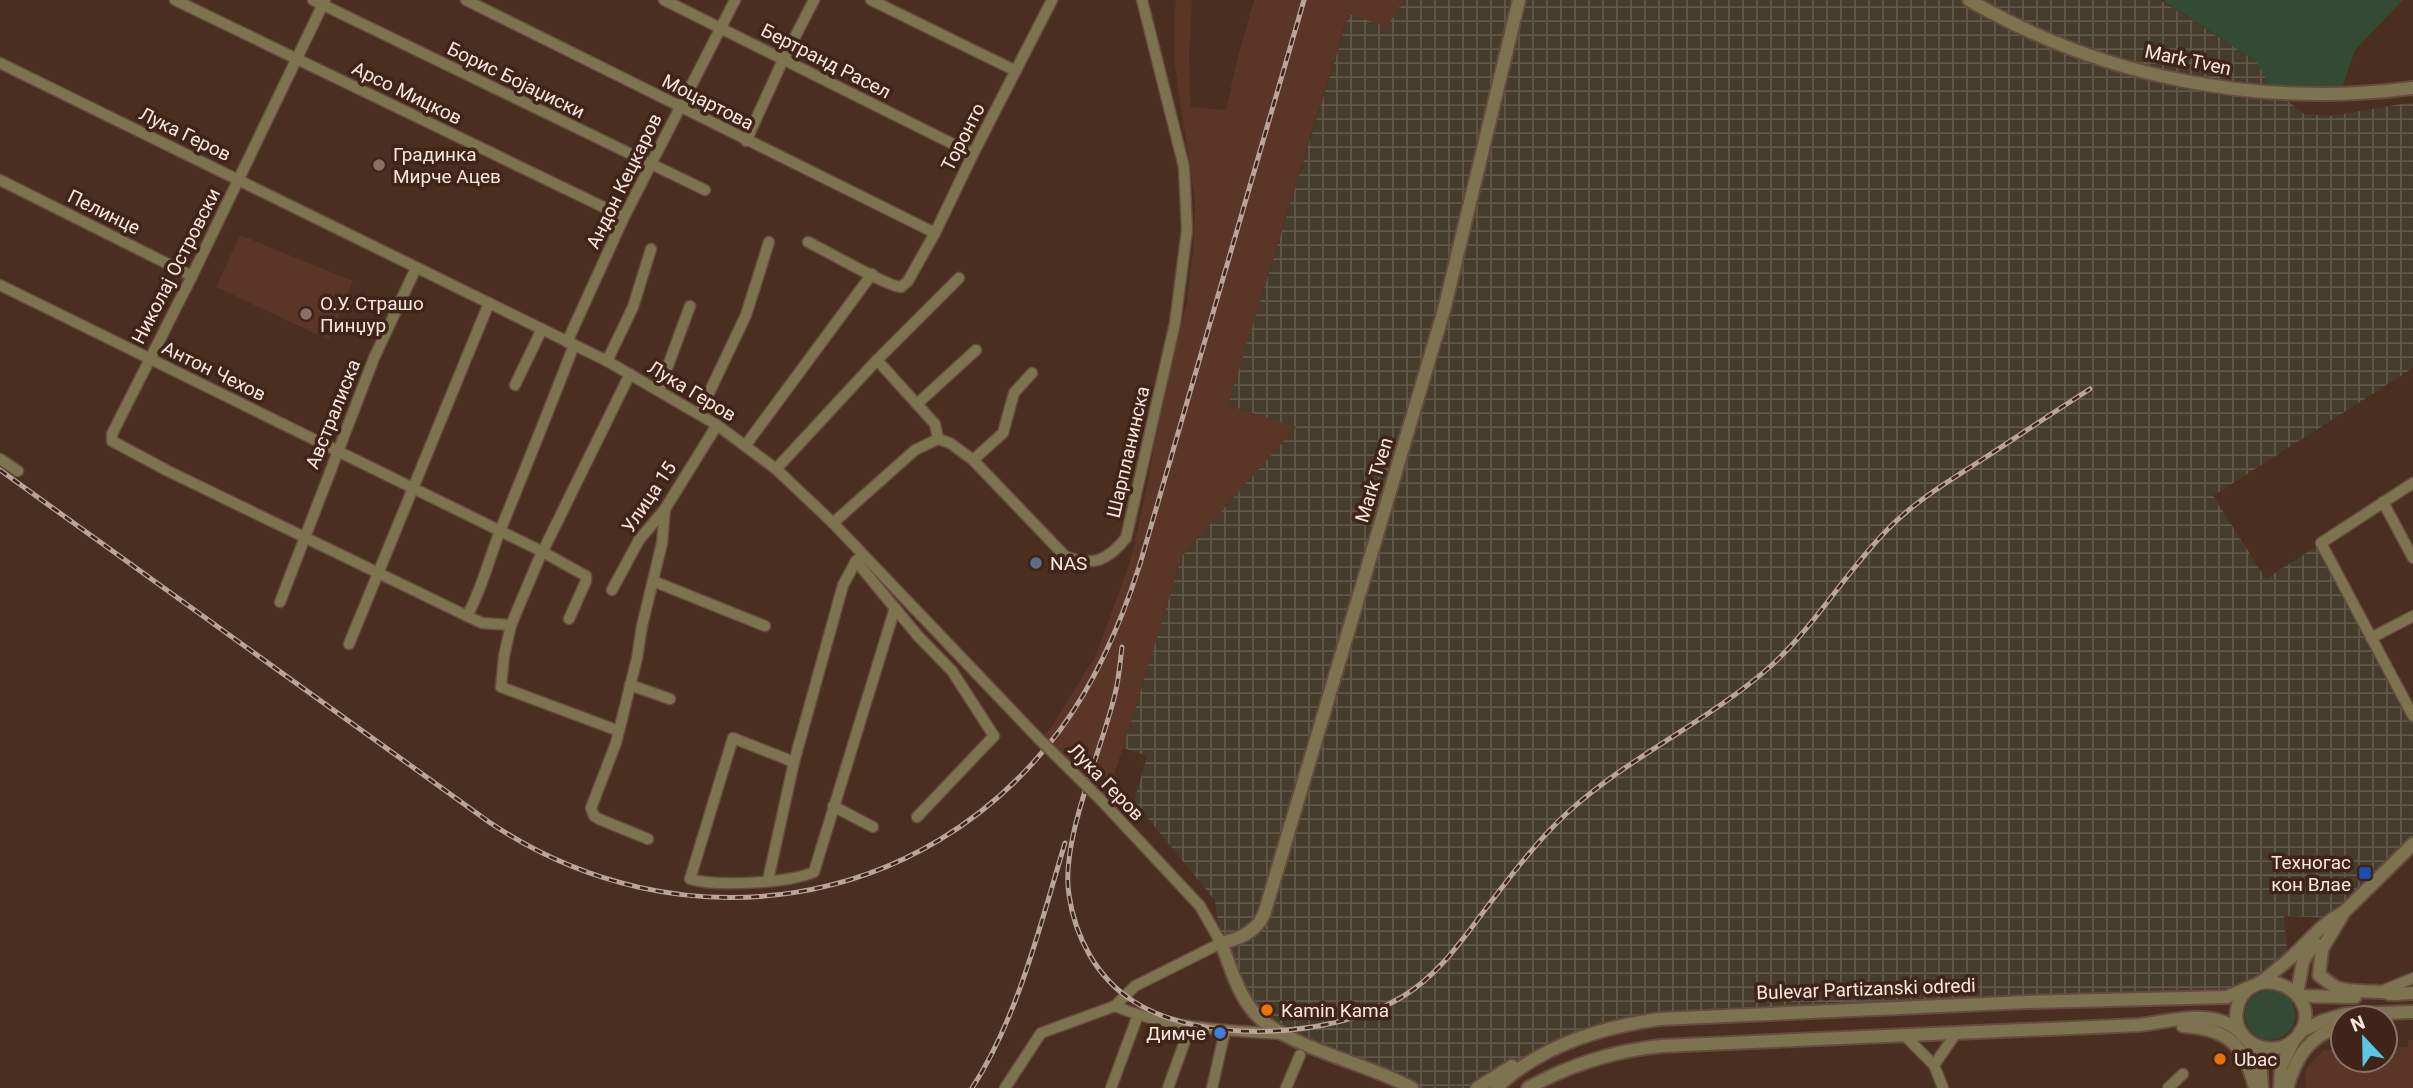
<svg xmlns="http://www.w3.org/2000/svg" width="2413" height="1088" font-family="Roboto,sans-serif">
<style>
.built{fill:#593625}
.industrial{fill:url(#industrial-grid)}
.green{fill:#334b34}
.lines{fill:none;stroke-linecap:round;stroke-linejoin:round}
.minor-casing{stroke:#664c3e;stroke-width:13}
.tertiary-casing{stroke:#664c3e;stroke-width:16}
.minor{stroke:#7e7350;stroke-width:10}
.tertiary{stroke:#7e7350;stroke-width:12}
.rail-casing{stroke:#b9a499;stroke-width:5}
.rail{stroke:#3f2417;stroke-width:2.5;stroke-dasharray:8;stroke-linecap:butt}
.minor-bridge-casing{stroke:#664c3e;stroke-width:13;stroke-linecap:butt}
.minor-bridge{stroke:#7e7350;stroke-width:10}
.education-dot{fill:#8d6e63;stroke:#3f2417;stroke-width:2.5}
.service-dot{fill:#5c6f8a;stroke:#3f2417;stroke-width:2.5}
.transit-dot{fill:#1a4fb4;stroke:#3f2417;stroke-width:2.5}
.food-dot{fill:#e8710a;stroke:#3f2417;stroke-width:2.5}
.shop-dot{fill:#3f7fe0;stroke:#3f2417;stroke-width:2.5}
.labels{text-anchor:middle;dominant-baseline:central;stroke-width:7;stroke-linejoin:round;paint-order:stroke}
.street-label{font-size:19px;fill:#f9e7de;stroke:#3f2417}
.poi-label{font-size:19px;fill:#f9e7de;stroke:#3f2417;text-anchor:start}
</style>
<defs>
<pattern id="industrial-grid" width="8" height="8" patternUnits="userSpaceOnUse" patternTransform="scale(1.75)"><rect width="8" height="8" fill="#463c2c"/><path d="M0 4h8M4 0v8" fill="none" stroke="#61584a"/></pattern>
</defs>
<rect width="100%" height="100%" fill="#4a2e20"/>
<g class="built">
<path d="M1176,0h16l-3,50 1,57 36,3 11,-50 17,-60h150l-17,27 -39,-12 -120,390 68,22 -114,129 -59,192 -15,44 -7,8 -63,-62 12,-9 46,-74 34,-93 19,-84 9,-59 28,-112 7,-55 2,-52 -21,-140v-41z"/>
<path d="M240,235l113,46 -24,59 -113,-53z"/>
<path d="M2408,1040h5v48h-107l-1,-14 3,-8 16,-16h19v10h42v-12l23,-1z"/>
</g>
<path class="industrial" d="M1404,0h756l96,61 15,26 33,27 27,2 82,-14v266l-200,128 53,83 55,-36 92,173v128l-81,74 -48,-2 4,44 -28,23 -6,-6 -2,9 -25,11 -610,29 -140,62h-65l-151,-68 -40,-77 -6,-42 -81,-100 13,-45 -24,-8 59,-192 114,-129 -68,-22 121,-391 38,13z"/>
<g class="green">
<path d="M2162,0h241l-48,50 -13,38 -56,1 -15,-2 -15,-26z"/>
<circle cx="2270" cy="1015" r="25"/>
</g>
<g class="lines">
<defs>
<g id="minor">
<path d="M175,0l449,217"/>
<path d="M313,0l392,190"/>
<path d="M325,0l-133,276 -80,158v7l56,30 299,145c15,-27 22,-57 33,-85 25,-62 50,-123 74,-186"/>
<path d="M466,0l469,233"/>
<path d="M664,0l309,154"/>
<path d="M871,0l145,71"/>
<path d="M0,63l607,298 110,64 59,44 57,54 205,215"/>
<path d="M746,141l37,-81 31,-60"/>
<path d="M0,180l192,96"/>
<path d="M808,242c17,8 80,45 93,45l7,-6 27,-48 38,-79 79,-154"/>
<path d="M0,285l543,267 43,24v5l-17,38"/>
<path d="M567,342l57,-125 111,-217"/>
<path d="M607,361l26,-54 18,-58"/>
<path d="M515,385l27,-56"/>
<path d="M659,390l31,-84"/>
<path d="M917,404l59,-54"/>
<path d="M699,414l47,-99 23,-73"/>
<path d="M938,439l-3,-15 -58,-64 82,-82"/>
<path d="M745,446l127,-172"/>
<path d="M0,459l18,12"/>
<path d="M973,460l30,-27 11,-40 18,-20"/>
<path d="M776,469l101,-109"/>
<path d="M2413,483l-92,60 92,173"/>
<path d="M2383,502l30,56"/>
<path d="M833,523l82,-73 23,-11 12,4 23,17 92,96c28,11 42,5 61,-18l49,-215 12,-93 -3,-63 -42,-167"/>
<path d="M856,561l62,75 34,35 42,65 -77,81"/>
<path d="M653,581l112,45"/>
<path d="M612,590l27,-50 26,-31 52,-84"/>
<path d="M280,602l94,-244 42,-90"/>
<path d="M467,616l15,7 29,2"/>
<path d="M2371,638l42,-22"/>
<path d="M349,644l140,-341"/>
<path d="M630,685l40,14"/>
<path d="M619,731l-118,-44 3,-31 7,-31 27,-64 92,-187"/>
<path d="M794,762l-61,-24 -43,141c26,8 99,4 124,-7l81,-264"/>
<path d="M833,806l40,21"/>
<path d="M648,839l-49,-20 -5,-3 -3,-8 25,-65 21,-85 5,-32 20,-83 3,-34"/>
<path d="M768,880l26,-118 49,-177 13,-24 7,-6"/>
<path d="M2384,990l29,-12"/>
<path d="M1115,1006c54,23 110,24 167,28"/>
<path d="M1904,1035l30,30 9,23"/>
<path d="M1934,1065l23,-33"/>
<path d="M1005,1088l36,-55 74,-27 20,-20 86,-43 -21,-37 -99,-106"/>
<path d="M1111,1088l27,-73"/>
<path d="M1168,1088l22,-61"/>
<path d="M1212,1088l13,-57"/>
<path d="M1286,1088l14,-33"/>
<path d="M2168,1088l15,-14"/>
</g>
<g id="tertiary">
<path d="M1969,0c134,78 290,108 444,88"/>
<path d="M2343,914l-21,35 -3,26c6,4 12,10 19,13 19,6 40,1 59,6"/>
<path d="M2337,919l76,-75"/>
<path d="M2260,983c34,-6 62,31 34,57 -23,21 -64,1 -57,-31 1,-7 5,-14 10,-19 5,-4 9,-5 14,-8 9,-6 17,-14 25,-20 19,-16 34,-38 57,-49"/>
<path d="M2297,994l6,-33 12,-18"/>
<path d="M2390,994l23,-1"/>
<path d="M2299,996l56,1"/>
<path d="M2183,1026c45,3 61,18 72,62"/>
<path d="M2300,1032l22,-11 24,-7 67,-2"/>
<path d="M2249,1042l11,18 2,28"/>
<path d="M1412,1088c-42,-24 -131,-42 -159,-77 -16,-19 -23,-46 -32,-68 19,-4 38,-12 44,-32l179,-601 75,-310"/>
<path d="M1477,1088l35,-22"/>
<path d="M1496,1088c44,-42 105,-61 164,-69l367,-17 200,-5 25,-11"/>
<path d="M1528,1088c41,-23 86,-37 133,-42l478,-21c33,-4 78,-18 103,9"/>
<path d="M2280,1088l1,-21 13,-27"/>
<path d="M2287,1088c10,-34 22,-51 56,-64"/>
</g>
</defs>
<use href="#minor" class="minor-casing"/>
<use href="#tertiary" class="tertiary-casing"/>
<use href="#minor" class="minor"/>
<use href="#tertiary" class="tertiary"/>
<defs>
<g id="rail">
<path d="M0,470l489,352c188,127 434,92 571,-92 37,-50 61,-107 80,-166l164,-564"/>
<path d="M1122,647c-2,15 -3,32 -7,47 -13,56 -55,146 -46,201 6,42 28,83 64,106 70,45 199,37 269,-4 35,-21 58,-54 82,-86 26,-34 51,-68 82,-97 63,-58 144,-93 207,-150 43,-40 73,-92 114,-134 28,-29 62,-49 96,-71 35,-23 71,-47 107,-70"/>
<path d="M972,1088c46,-70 69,-166 93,-245"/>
</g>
</defs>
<use href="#rail" class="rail-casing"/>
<use href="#rail" class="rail"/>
<defs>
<path id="minor-bridge" d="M1038,738l63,62"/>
</defs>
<use href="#minor-bridge" class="minor-bridge-casing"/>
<use href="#minor-bridge" class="minor-bridge"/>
</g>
<g class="education-dot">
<circle cx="379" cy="165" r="7"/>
<circle cx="306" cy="314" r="7"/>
</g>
<circle class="service-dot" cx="1036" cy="563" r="7"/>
<rect class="transit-dot" x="2358" y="866" width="14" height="14" rx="3.5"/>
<g class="food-dot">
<circle cx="1267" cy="1010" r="7"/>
<circle cx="2220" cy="1059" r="7"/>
</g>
<circle class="shop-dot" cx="1220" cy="1033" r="7"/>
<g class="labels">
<g class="street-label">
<text transform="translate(2188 60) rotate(12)">Mark Tven</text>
<text transform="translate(826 61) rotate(27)">Бертранд Расел</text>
<text transform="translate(516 80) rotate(26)">Борис Бојаџиски</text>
<text transform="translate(407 93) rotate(26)">Арсо Мицков</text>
<text transform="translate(708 102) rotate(27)">Моцартова</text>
<text transform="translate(185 134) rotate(26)">Лука Геров</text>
<text transform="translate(963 137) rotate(-63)">Торонто</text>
<text transform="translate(624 181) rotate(-64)">Андон Кецкаров</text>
<text transform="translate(104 212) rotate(26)">Пелинце</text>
<text transform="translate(176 266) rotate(-63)">Николај Островски</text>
<text transform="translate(214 371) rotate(26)">Антон Чехов</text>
<text transform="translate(692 391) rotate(31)">Лука Геров</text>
<text transform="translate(333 414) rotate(-68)">Австралиска</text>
<text transform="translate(1128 452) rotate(-77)">Шарпланинска</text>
<text transform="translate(1374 480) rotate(-73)">Mark Tven</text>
<text transform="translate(649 497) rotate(-56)">Улица 15</text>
<text transform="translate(1106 782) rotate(46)">Лука Геров</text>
<text transform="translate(1866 989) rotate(-2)">Bulevar Partizanski odredi</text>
</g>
<g class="poi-label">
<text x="393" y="154">Градинка<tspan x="393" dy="22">Мирче Ацев</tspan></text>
<text x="320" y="303">О.У. Страшо<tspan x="320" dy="22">Пинџур</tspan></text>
<text x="1050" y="563">NAS</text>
<text x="2351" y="862" text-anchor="end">Техногас<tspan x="2351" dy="22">кон Влае</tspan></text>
<text x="1281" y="1010">Kamin Kama</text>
<text x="1206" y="1033" text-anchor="end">Димче</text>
<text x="2234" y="1059">Ubac</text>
</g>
</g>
<g transform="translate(2364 1039) rotate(338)"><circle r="33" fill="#3f2417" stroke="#897267" stroke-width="2"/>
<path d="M0-5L12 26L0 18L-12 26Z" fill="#58c8e4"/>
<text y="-10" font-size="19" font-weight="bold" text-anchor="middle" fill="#f9e7de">N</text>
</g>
</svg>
